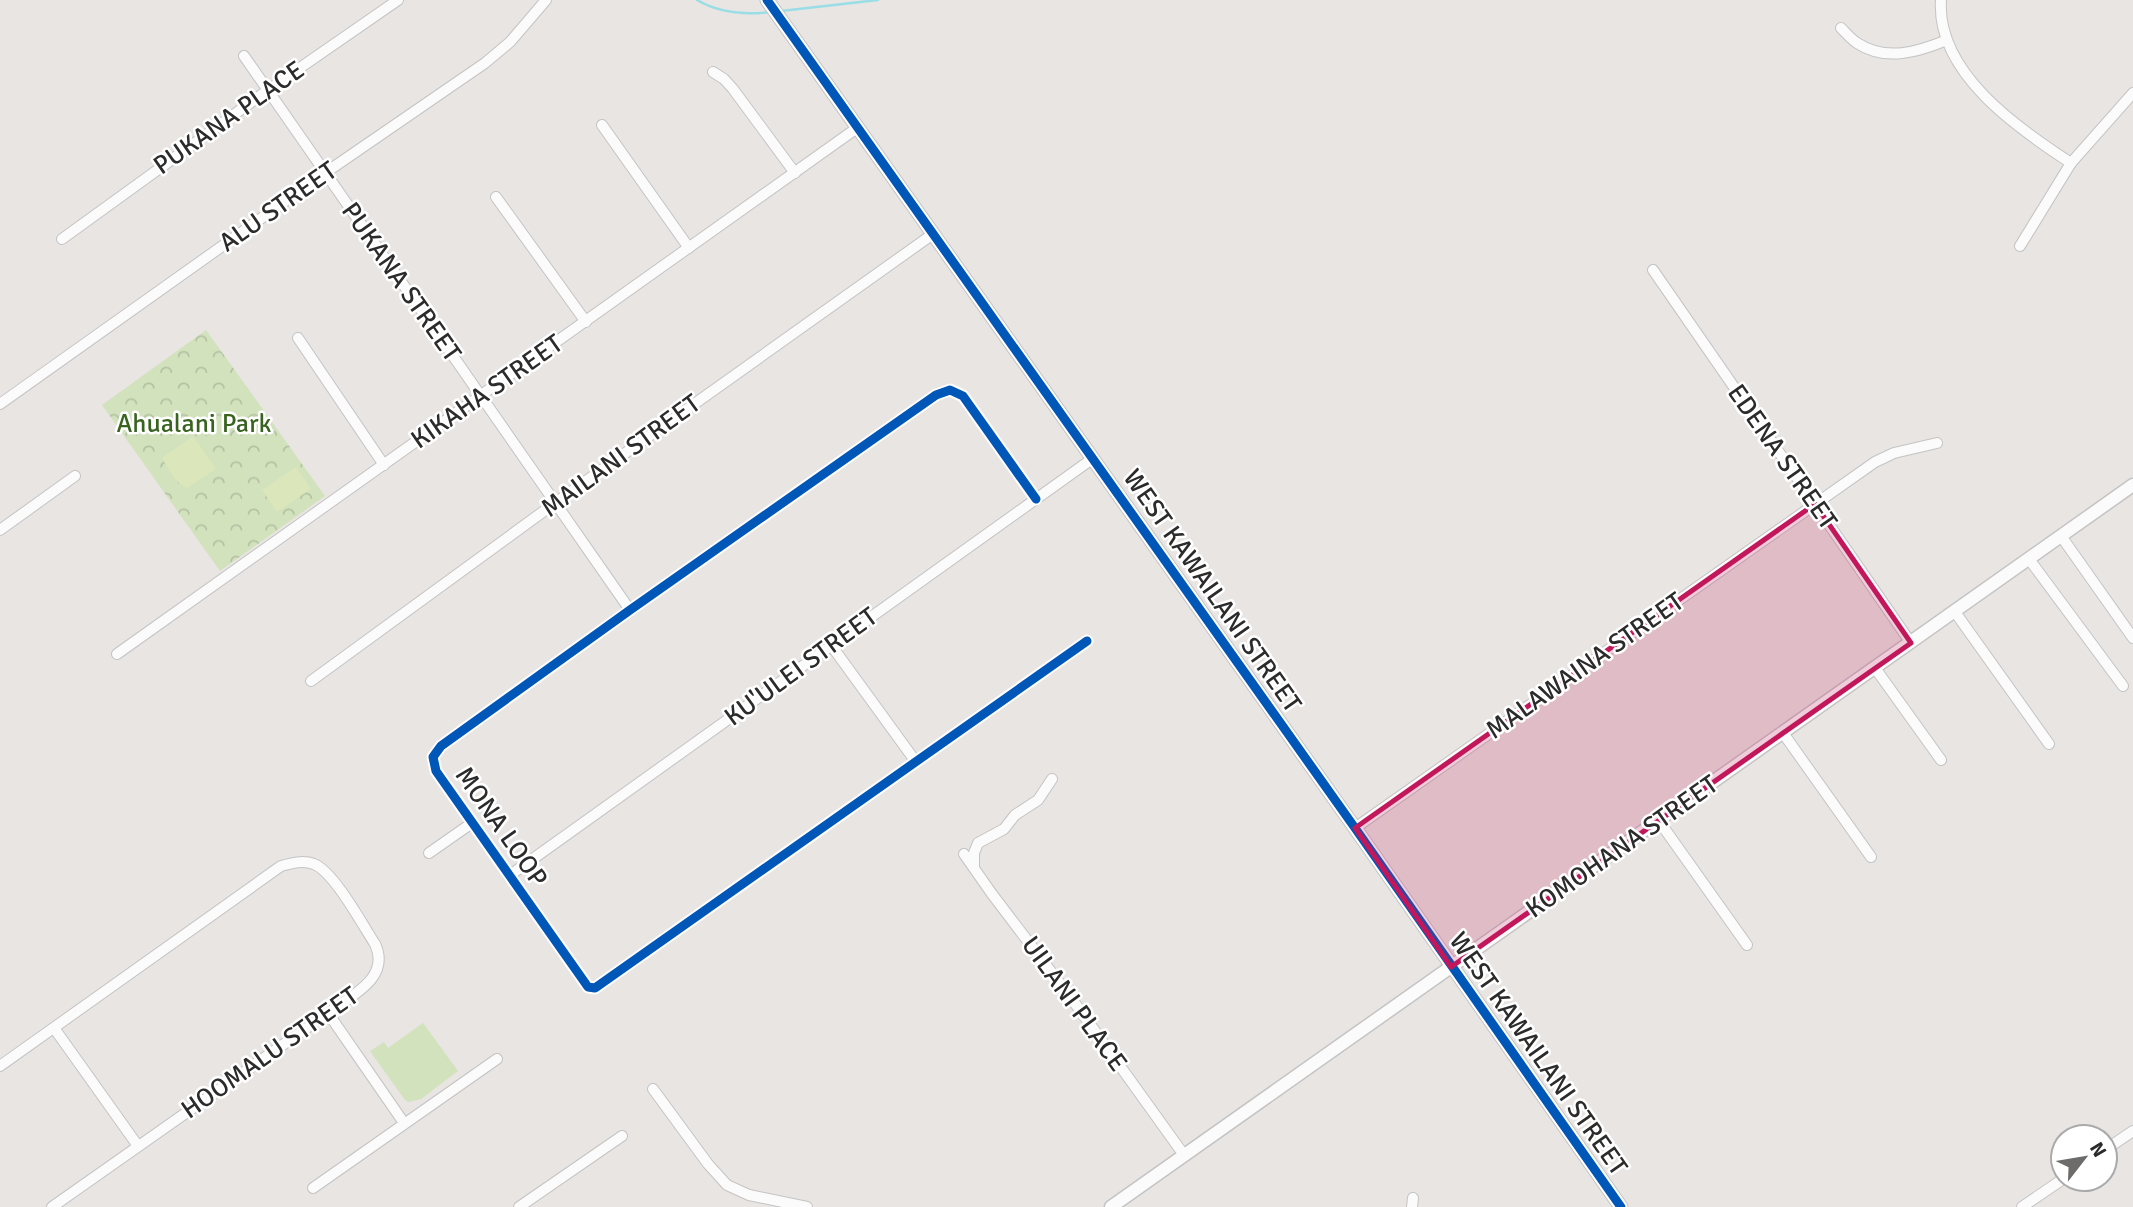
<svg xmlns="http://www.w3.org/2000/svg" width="2133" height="1207" font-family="Signika,sans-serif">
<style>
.grass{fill:#d1e2bd}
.forest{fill:url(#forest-crowns)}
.pitch{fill:#dbe6ba}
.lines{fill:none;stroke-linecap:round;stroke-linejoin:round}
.stream{stroke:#99dee6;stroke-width:2.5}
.minor-casing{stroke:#c4c4c4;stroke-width:12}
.tertiary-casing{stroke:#c4c4c4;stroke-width:15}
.minor{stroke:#fcfbfb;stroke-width:10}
.tertiary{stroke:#fcfbfb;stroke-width:12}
.cycleway-casing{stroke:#fff;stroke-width:13}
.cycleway{stroke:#0057b8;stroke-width:9}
.marked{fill:#c2185b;fill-opacity:0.2;stroke:#c2185b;stroke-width:5;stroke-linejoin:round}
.labels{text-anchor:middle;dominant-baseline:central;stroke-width:5;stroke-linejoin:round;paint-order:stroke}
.street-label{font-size:26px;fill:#2b2b2b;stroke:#fff}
.park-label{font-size:26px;fill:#38641f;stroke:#fff}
</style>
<defs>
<pattern id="forest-crowns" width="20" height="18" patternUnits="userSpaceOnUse" patternTransform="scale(1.75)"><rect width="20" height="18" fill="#d1e2bd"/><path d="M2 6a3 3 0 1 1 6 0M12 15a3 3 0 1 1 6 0" fill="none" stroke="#b4c2a3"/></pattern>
</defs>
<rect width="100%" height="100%" fill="#e8e5e2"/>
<path class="grass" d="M423,1023l35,48 -37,28 -12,3 -4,-2 -35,-49 14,-9 4,6z"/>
<path class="forest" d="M206,330l119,166 -105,75 -118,-166z"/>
<g class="pitch">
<path d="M193,436l23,33 -29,19c-12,-5 -18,-19 -25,-30z"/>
<path d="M296,467l15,22 -34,23 -15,-22z"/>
</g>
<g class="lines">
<g class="stream">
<path d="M697,0c22,13 49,15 74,12"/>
<path d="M781,11l97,-11"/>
</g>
<defs>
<g id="minor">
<path d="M1941,0c-5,72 76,128 130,163"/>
<path d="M1841,28c5,5 10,11 16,15 29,19 61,9 90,-3"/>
<path d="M244,56l386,554"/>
<path d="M713,72l11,7 9,10 62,84"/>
<path d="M602,125l87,123"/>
<path d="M496,197l90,125"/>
<path d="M62,239l206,-149 130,-90"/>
<path d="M2020,246l51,-83 62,-70"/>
<path d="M1653,270l258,373"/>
<path d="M298,338l86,127"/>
<path d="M0,404l325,-231 160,-110 25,-21 36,-42"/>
<path d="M1036,499l-73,-103 -13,-6 -14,5 -306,215 -189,136 -8,11 3,14 152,216 7,1 492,-347"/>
<path d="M0,530l75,-54"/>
<path d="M2061,536l72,102"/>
<path d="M2029,559l94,127"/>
<path d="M1955,612l94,132"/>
<path d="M831,645l85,117"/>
<path d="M117,654l740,-526"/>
<path d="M1875,668l66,92"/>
<path d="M311,681l244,-178 378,-269"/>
<path d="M1783,733l88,124"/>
<path d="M1659,821l88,124"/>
<path d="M1355,828l520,-366 19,-9 43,-10"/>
<path d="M429,853l43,-30"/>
<path d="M964,854l28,40 82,108 110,153"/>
<path d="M974,868v-15l4,-10 26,-14 11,-14 23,-15 14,-21"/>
<path d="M509,876l583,-417"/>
<path d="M328,1013l76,110"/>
<path d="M54,1028l84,118"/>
<path d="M0,1066l281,-200c11,-3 22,-6 33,-2 20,8 48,60 61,80 16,34 -23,51 -47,69l-276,194"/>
<path d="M653,1089l55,75 19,21 22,10 58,12"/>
<path d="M2105,1150l28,-19"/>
<path d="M313,1188l184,-129"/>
<path d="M519,1207l103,-71"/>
<path d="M1412,1207l1,-9"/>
<path d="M2022,1207l41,-28"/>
</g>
<g id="tertiary">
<path d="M767,0l588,828 266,379"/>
<path d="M1111,1207l1022,-722"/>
</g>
</defs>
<use href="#minor" class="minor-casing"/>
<use href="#tertiary" class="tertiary-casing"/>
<use href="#minor" class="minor"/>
<use href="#tertiary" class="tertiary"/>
<defs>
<g id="cycleway">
<path d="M767,0l588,828 266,379"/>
<path d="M1036,499l-73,-103 -13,-6 -14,5 -306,215 -189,136 -8,11 3,14 152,216 7,1 492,-347"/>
</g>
</defs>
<use href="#cycleway" class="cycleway-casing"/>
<use href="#cycleway" class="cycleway"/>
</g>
<path class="marked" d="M1815,504l96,139 -460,324 -96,-139z"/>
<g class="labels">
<g class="street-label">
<text transform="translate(229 118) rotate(-35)">PUKANA PLACE</text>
<text transform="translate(278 207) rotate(-35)">ALU STREET</text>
<text transform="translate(401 282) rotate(55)">PUKANA STREET</text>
<text transform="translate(487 392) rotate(-35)">KIKAHA STREET</text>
<text transform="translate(621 456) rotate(-36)">MAILANI STREET</text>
<text transform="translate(1782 457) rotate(55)">EDENA STREET</text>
<text transform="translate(1212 591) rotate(55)">WEST KAWAILANI STREET</text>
<text transform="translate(1585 666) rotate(-35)">MALAWAINA STREET</text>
<text transform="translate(801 667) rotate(-36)">KU'ULEI STREET</text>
<text transform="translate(501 827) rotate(55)">MONA LOOP</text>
<text transform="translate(1622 847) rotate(-35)">KOMOHANA STREET</text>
<text transform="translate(1074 1004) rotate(54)">UILANI PLACE</text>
<text transform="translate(270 1053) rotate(-35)">HOOMALU STREET</text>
<text transform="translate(1538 1054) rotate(55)">WEST KAWAILANI STREET</text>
</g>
<g class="park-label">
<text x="194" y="424">Ahualani Park</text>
</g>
</g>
<g transform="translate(2084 1158) rotate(59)"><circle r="33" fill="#ffffff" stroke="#aaaaaa" stroke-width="2"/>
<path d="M0-5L12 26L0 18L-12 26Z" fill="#6d6c6b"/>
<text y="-10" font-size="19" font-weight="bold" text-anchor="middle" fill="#2b2b2b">N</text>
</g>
</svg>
